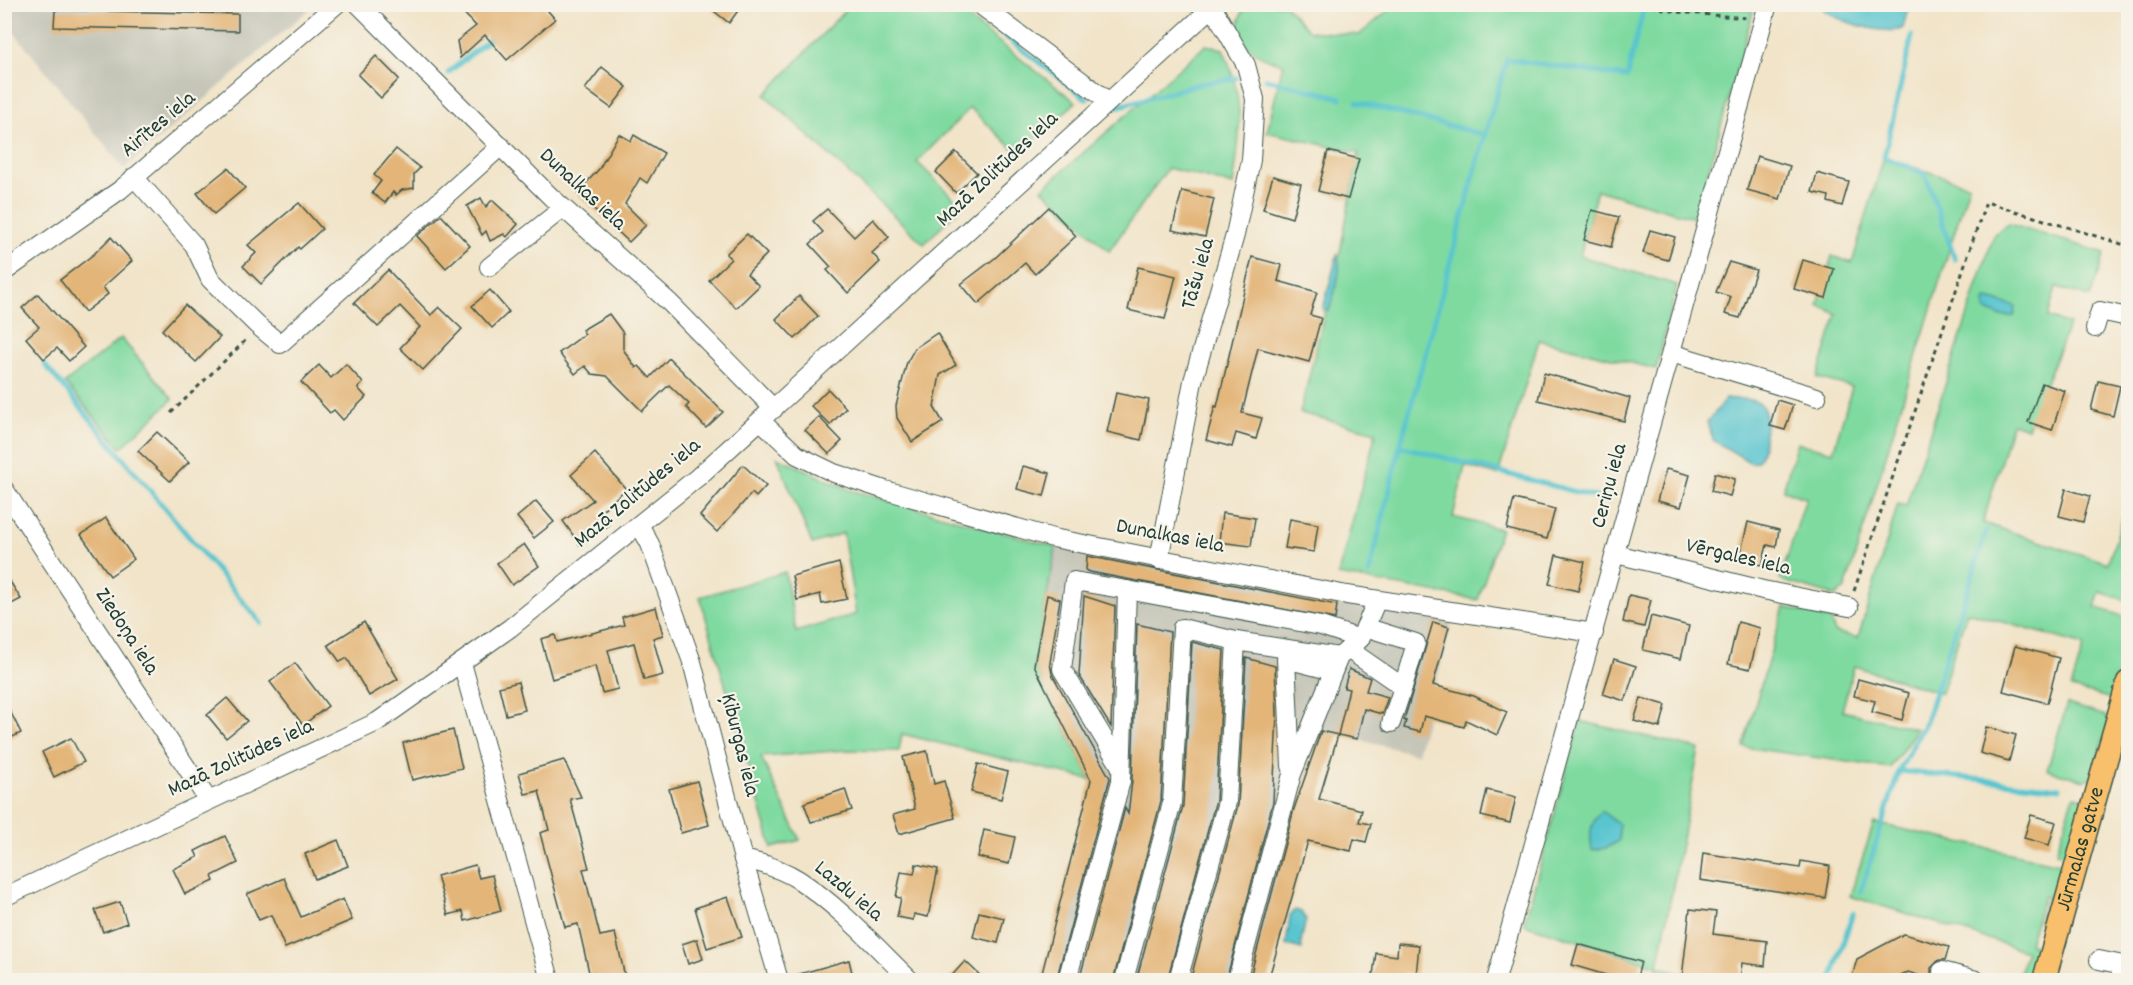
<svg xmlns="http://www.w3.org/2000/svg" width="2133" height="985" font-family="Dekko,sans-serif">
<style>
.industrial{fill:#c5c5b8}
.green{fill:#7fdaa0;stroke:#4f8c6a;stroke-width:1.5}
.water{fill:#58c5cf;stroke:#3c8182;stroke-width:1.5}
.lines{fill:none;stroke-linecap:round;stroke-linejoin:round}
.stream{stroke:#58c5cf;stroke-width:5}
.building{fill:#e3b578}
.minor-casing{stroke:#3e564a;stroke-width:20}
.major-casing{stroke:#3e564a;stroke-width:25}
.path{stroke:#3e564a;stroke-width:3;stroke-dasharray:4.5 4.5;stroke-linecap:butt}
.minor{stroke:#fff;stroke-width:18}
.major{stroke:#f8bf6c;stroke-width:22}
.labels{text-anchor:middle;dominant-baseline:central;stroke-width:4.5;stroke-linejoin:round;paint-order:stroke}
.street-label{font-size:22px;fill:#1f3d34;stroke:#f7f3e8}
</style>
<rect width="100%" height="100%" fill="#f7f3e8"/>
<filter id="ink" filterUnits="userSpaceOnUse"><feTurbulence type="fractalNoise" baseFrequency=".0167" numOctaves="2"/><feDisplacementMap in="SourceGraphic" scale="12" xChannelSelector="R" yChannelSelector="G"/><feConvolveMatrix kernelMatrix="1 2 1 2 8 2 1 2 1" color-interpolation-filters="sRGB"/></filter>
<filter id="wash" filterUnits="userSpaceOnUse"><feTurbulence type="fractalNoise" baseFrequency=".008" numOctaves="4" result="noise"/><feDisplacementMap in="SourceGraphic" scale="24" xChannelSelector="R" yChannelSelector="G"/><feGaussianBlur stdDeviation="1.35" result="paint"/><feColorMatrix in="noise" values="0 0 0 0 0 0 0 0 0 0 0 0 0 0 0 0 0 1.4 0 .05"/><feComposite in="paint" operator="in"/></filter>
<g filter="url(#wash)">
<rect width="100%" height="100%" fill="#f1e4c9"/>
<g class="industrial">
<path d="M4,5h310l-190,164 -119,-148z"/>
<path d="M1056,547l396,75 -35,132 -79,-19 -70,245h-228l51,-200 -57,-115z"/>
</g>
<g class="green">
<path d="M950,4l126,98 -57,52 -49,-46 -53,54 45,44 -38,38 -159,-149 85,-90z"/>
<path d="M1247,4l38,1 24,26 50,4 36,-30 334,-1 24,8 -58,206 -98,-28 -17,66 97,29 -21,84 -117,-29 -41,135 -33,-9 -12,51 48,12 -23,71 -140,-25 38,-143 -76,-19 40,-161 19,-99 -92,-21 16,-68c-31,-8 -58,-27 -36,-60z"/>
<path d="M1206,45l17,4c22,49 18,85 10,136l-65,-17 -59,83 -67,-62z"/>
<path d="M1884,157l85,28 -124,404 -10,7 -55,-16 26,-82 -23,-8 14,-47 36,9 19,-65 -35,-9 20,-64 -19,-9 14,-49 20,7z"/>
<path d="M2009,224l96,29 -15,44 -34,-10 -8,30 21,7 -41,104 -16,-5 -29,100 125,40 20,-61v99l-28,-9 -5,15 33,11v39l-11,40 -5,2 -41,-11 13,-43 -117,-33 -26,81 -87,-27 -12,45 75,18 -27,39 -147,-21 41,-140 46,12 5,13 23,6 40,-134 8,2 88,-272z"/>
<path d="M121,338l52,61 -52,49 -56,-65z"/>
<path d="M777,457l73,33 206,57 -22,118 57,115 -189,-46 -3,17 -53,-1 -85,7 39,83 -28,8 -72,-251 85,-25 11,60 60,-18 -13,-81 -31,11z"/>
<path d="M2067,704l39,12 3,6 -18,56 -7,2 -37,-10z"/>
<path d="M1580,721l119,28 -41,217 43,14h-47l4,-14 -134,-42z"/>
<path d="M2074,796l9,2 3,7 -18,51 -12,-4z"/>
<path d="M1874,823l190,42 4,4 -19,56 -4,2 -6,-6 8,-24 -3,-1 -15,47 13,9 -8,28h-16l8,-29 -176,-55z"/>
</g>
<g class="water">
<path d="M1820,5v-1l89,1 -6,23c-14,9 -76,-8 -83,-23z"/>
<path d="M1337,255c7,14 -4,41 -8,56l-6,-2z"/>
<path d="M1987,299l29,7 -2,10h-14l-15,-7 -1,-7z"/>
<path d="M1726,399c30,-1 45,1 39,35 -2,11 -1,17 -7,27l-7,2 -38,-23 -6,-18z"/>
<path d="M1601,811l18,13v17l-13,7 -14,2c-3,-17 -2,-25 9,-39z"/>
<path d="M1295,910l6,2 5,7 -5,23 1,7 -16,-4 4,-30z"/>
</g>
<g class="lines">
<g class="stream">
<path d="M963,4l124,95"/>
<path d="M1912,36l-28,121 41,17 30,85"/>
<path d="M448,73l45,-37"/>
<path d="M1266,79l75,19"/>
<path d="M1357,102l128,33 22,-76 120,18 16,-66"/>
<path d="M1116,107l83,-23 37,-6"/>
<path d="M1485,135l-85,311 207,54"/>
<path d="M45,365l216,258"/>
<path d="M1369,574l31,-128"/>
<path d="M1899,771l161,17"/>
<path d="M1861,891l38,-120 27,-50 60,-189"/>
<path d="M1831,980l22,-67"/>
</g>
</g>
<g id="blocks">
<g class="building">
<path d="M455,4h87l13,15 -48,41 -22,-25 -25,23 -3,-17 19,-15z"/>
<path d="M705,4h38l-14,19z"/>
<path d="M55,10l183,4v17l-184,-4z"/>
<path d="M376,56l23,23 -18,19 -23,-23z"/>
<path d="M602,67l25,20 -16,21 -26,-19z"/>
<path d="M619,134l12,7 3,-6 30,18 -17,30 -7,-5 -15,26 21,21 -17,17 -52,-49 22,-24z"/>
<path d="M396,149l24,19 -6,6v14l-12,2 -6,5 -3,-3 -8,11 -13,-10 9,-12 -7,-6z"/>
<path d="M1328,151l31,8 -11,40 -30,-8z"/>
<path d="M956,152l21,21 -21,20 -20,-21z"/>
<path d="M1757,156l33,10 -10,33 -33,-9z"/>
<path d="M228,168l17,20 -31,26 -17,-21z"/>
<path d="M1817,173l32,9 -7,24 -14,-4 1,-6 -17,-4z"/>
<path d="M1273,176l28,8 -9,34 -29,-9z"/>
<path d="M1182,191l32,8 -9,38 -33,-7z"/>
<path d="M481,198l5,9 6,-7 26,24 -11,13 -3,-3 -14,7 -4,-10 -4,4 -15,-29z"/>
<path d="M299,203l23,26 -22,20 -2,-2 -37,37 -18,-18 13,-13 -8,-8z"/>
<path d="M1049,207l27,29 -41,38 -10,-11 -47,41 -17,-20 34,-26z"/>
<path d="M827,209l27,28 19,-18 16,18 -17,16 8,9 -32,31 -21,-23 4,-3 -21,-23 13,-12 -10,-11z"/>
<path d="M1592,210l27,7 -8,30 -27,-7z"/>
<path d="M441,215l29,31 -24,22 -29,-32z"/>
<path d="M1650,230l25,7 -7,23 -25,-7z"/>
<path d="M747,234l20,20 -20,20 12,12 -23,22 -27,-28 22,-21 -5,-5z"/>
<path d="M111,237l21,24 -29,26 5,7 -23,18 -25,-32 34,-26z"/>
<path d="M1252,257l30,8 -4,16 39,11 -7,23 11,3 -12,44 -51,-14 -16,65 20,5 -6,21 -20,-6 -4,14 -26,-7 9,-34 2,1z"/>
<path d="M1803,260l31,9 -8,29 -32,-9z"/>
<path d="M1729,262l27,8 -16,48 -15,-4 6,-17 -15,-5z"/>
<path d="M1138,267l38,9 -11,43 -37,-9z"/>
<path d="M388,270l43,45 8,-8 23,22 -39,41 -23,-22 20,-21 -20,-21 -22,21 -24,-24z"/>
<path d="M490,290l19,22 -17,16 -20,-22z"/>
<path d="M38,294l46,53 -15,14 -12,-13 -13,11 -18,-21 13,-11 -17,-19z"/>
<path d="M799,296l19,20 -23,23 -19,-20z"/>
<path d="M185,305l35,32 -24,25 -34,-32z"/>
<path d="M609,314l14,19v16l13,19 3,-2 11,12 19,-20 54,54 -17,16 -20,-21 3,-3 -20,-19 -27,26 -35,-35 -15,-2 -7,-8 -10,8 -16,-21 26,-19 -3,-4z"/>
<path d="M937,333l19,32 -16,10 -6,32 9,15 -31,20 -15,-24 -1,-12 11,-44 8,-14z"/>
<path d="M346,364l17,19 -5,5 8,9 -23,23 -9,-10 -4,3 -29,-31 18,-17 12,13z"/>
<path d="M1544,373l86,25 -6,23 -86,-21z"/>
<path d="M2098,381l22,5 -7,30 -22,-6z"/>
<path d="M2042,383l23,8 -13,39 -24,-8z"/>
<path d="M828,389l18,19 -16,17 -19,-19z"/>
<path d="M1116,393l33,7 -8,40 -34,-8z"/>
<path d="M1777,400l16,5 -8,25 -15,-4z"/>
<path d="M819,417l23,24 -13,13 -24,-24z"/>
<path d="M157,432l32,30 -19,19 -32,-30z"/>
<path d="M595,453l31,36 -26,23 9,13 -29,20 -17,-24 30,-21 -22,-25z"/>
<path d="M743,465l23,21 -10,11 -4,-4 -35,39 -17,-16z"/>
<path d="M1023,466l27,7 -6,23 -27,-7z"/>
<path d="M1666,469l24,6 -9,32 -24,-6z"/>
<path d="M1715,473l20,6 -5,17 -19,-5z"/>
<path d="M2066,489l24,7 -7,26 -24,-6z"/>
<path d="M1514,499l41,10 -8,30 -40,-10z"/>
<path d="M536,501l18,21 -20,16 -17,-21z"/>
<path d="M1222,513l33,5 -4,28 -32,-4z"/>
<path d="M106,518l28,41 -24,17 -29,-41z"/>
<path d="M1290,519l28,5 -4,28 -29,-4z"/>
<path d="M1748,522l31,8 -3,17 -9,-2 -5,20 -23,-5z"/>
<path d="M524,544l15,22 -27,19 -15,-22z"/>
<path d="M1556,555l29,7 -7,29 -29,-7z"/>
<path d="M1087,556l250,49 -2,14 -245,-47 -4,-2z"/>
<path d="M839,563l8,36 -25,5 -2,-10 -23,6 -5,-24z"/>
<path d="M4,572l17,27 -17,9z"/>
<path d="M1047,595l13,4 -10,64 2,11 58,104 -54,203h-16l51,-201 -57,-115z"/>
<path d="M1629,595l22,5 -7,27 -21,-5z"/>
<path d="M1084,596l31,10 -4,121 -32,-52z"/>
<path d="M656,607l7,28 -10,3 10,37 -19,5 -10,-37 -26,7 10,39 -16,4 -7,-27 -43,13 -11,-40 14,-4 2,7 67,-17 -2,-8z"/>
<path d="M1651,616l38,10 -8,33 -38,-9z"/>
<path d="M364,622l34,57 -29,17 -22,-38 -7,4 -12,-17z"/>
<path d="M1433,622l16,5 -16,58 41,11 33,16 -10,23 -31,-15 -2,7 -40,-11 -4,16 -16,-4 2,-7 -2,-1z"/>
<path d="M1738,622l22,6 -10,41 -22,-5z"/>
<path d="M1137,624l33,8 -9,169 -48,180h-34l46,-173 3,6 4,-33z"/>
<path d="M1192,642l32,8 -8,150 -49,181h-31l47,-175z"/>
<path d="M2015,646l44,12 -12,45 -44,-12z"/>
<path d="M1246,658l29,8 2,48 -4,88 -47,179h-36l48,-176z"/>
<path d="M1614,659l22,7 -11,35 -22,-7z"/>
<path d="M295,663l33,43 -25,19 -33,-43z"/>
<path d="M1349,669l21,9 -4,13 22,6 -6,17 -18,-5 -7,30 -19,-4 11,-46 -5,-1z"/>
<path d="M1858,679l51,14 -7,27 -30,-8 3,-11 -21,-5z"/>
<path d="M518,682l7,28 -19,5 -7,-28z"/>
<path d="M227,698l20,23 -21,17 -19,-23z"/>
<path d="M1641,698l25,7 -6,23 -26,-7z"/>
<path d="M4,699l17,34 -17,8z"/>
<path d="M1986,727l30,8 -7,26 -29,-8z"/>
<path d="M453,730l9,38 -50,12 -9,-37z"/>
<path d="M1321,731l17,4 -19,64 43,11 -3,12 12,2 -5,18 -12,-3 -3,12 -43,-10 -40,140h-19l45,-172z"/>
<path d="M71,738l13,24 -30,15 -12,-25z"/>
<path d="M927,751l7,33 10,-3 11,37 -56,16 -6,-19 22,-6 -12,-52z"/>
<path d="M564,760l17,37 -11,2 19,69 -6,1 17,67 15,-3 11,48h-35l-13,-57 -13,3 -25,-94 9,-3 -10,-39 -14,3 -6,-21z"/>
<path d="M978,764l30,8 -7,27 -30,-7z"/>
<path d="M697,781l12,44 -28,8 -12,-44z"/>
<path d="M845,789l7,21 -41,12 -7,-19z"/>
<path d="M1487,790l29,7 -6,26 -29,-7z"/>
<path d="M2031,815l25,7 -7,23 -25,-7z"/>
<path d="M984,830l31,7 -6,27 -31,-7z"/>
<path d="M225,836l13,27 -26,13 2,5 -29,13 -12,-25 25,-12 -3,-6z"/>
<path d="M338,840l10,26 -33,13 -10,-25z"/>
<path d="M1703,853l97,15 1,-7 29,5 -5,32 -125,-18z"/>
<path d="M916,864l22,5 -10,48 -14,-3 -1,6 -16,-3 4,-19 -5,-1 5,-25 13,2z"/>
<path d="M475,865l4,13 13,-3 9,36 -36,10 -2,-10 -15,4 -11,-39z"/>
<path d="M284,878l17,39 42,-18 9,21 -67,28 -14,-33 -12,5 -12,-26z"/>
<path d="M728,897l14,40 -35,11 -12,-40z"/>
<path d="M120,902l7,21 -24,9 -8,-22z"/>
<path d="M1690,909l26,3 -3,22 54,7 -2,25 -23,-3 -2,18 -58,-3z"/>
<path d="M979,912l25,6 -6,25 -25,-6z"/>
<path d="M1904,934l45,13 -4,13h-6l-8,8v6l5,6 -28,-8 -16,9h-41l6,-22z"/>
<path d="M697,939l6,20 -15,5 -6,-20z"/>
<path d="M1398,943l21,2 -3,31 -12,-2 -2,5 -29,-4 3,-22 21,3z"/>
<path d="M1578,944l63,18 -5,19h-10l-54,-16z"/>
<path d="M849,960l5,21h-62v-5z"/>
<path d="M965,961l21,20h-39z"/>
</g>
</g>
</g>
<g filter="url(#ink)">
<use href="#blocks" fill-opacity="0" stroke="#3e564a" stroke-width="1.5"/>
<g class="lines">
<defs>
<g id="minor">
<path d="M358,4l193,193 119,106 104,106"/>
<path d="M979,4l129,97"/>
<path d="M134,177l60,68 16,34 47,46 23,19 221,-198"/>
<path d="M489,267l74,-59"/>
<path d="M4,272l116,-82 217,-186"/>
<path d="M2095,328l5,-17 28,6"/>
<path d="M1671,353l146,44"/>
<path d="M761,421l36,34 37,18 51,17 168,48 294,57 247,38"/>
<path d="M4,489l204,311"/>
<path d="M640,526l10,18 42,118 51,197 36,121"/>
<path d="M1616,554l147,36 86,17"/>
<path d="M1159,560l34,-179 42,-146 16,-75 4,-61 -9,-34 -33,-57"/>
<path d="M1365,627l51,16 -13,44"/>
<path d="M1348,649l55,38 -12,36"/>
<path d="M462,663l88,317"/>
<path d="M1291,766l-5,-107 47,12"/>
<path d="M1121,767l-59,-98 12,-88 53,9"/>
<path d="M743,859c19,4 39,10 56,21 41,27 76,66 111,100"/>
<path d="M4,897l373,-175 133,-94 188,-151 518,-473"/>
<path d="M2099,960l24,5 -4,15"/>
<path d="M1942,971l34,9"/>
<path d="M1067,980l54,-199 6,-191 194,36 39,13"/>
<path d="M1124,980l48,-177 10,-175 54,13 103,16"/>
<path d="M1178,980l49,-178 9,-161"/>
<path d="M1237,980l55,-206 47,-117 21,-18 17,-39"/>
<path d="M1496,980l272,-976"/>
</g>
<g id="major">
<path id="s1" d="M2044,980l84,-298"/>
</g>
</defs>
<use href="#minor" class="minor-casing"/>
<use href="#major" class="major-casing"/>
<g class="path">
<path d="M1643,4l33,8 71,6"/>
<path d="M171,413l76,-74"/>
<path d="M1854,591l132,-389 142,44"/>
</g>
<use href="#minor" class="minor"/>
<use href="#major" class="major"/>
</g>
</g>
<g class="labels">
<g class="street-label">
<text transform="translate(159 125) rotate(-40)">Airītes iela</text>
<text transform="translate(998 170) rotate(-43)">Mazā Zolitūdes iela</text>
<text transform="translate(582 190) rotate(43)">Dunalkas iela</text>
<text transform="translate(1199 274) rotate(-74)">Tāšu iela</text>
<text transform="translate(1610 486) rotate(-75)">Ceriņu iela</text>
<text transform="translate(638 494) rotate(-40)">Mazā Zolitūdes iela</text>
<text transform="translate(1170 537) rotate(11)">Dunalkas iela</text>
<text transform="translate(1738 558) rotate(13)">Vērgales iela</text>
<text transform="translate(126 632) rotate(57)">Ziedoņa iela</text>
<text transform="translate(739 745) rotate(76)">Ķiburgas iela</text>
<text transform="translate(241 759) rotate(-25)">Mazā Zolitūdes iela</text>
<text stroke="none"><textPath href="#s1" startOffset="136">Jūrmalas gatve</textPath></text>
<text transform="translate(848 892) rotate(40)">Lazdu iela</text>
</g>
</g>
<rect width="2133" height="985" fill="none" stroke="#f7f3e8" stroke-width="24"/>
</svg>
